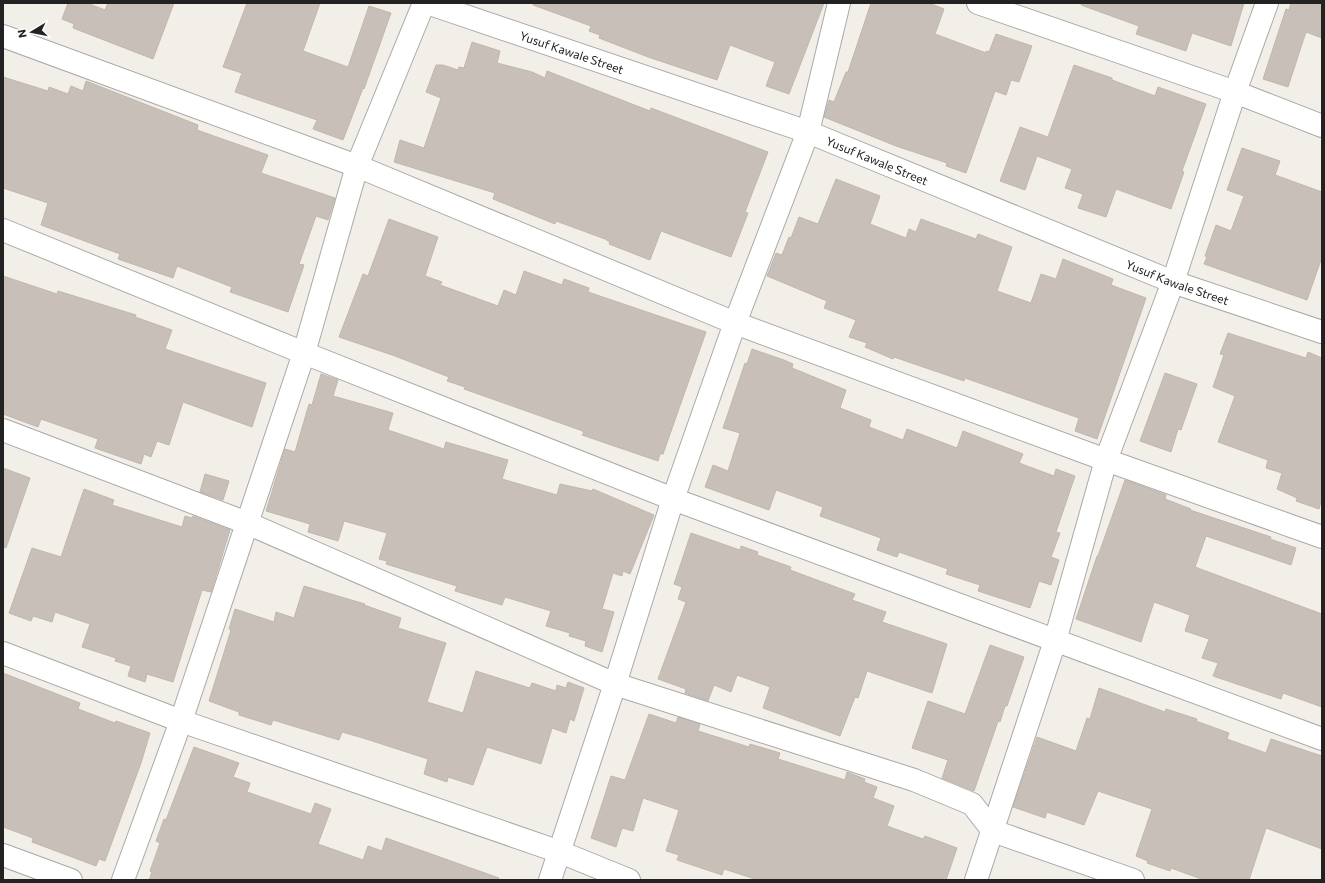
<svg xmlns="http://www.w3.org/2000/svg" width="1325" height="883" font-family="Commissioner,sans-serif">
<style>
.building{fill:#c7bfb8;stroke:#c4b6ab}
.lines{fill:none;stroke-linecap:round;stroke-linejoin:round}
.street-casing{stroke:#a9a9a9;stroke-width:24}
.street{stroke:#fff;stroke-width:22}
.labels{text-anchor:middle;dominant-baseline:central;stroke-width:3.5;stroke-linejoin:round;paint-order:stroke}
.street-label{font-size:12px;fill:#222;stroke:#fff}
</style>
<rect width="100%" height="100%" fill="#f2efe9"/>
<g class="building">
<path d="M68,3h19l18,7 3,-7h66l-21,56 -80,-31 1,-4 -12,-5z"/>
<path d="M247,3h73l-17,48 45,16 21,-61 22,7 -27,76 -1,-1 -20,52 -30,-11 4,-9 -82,-28 7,-19 -19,-6z"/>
<path d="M533,3h291l-35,91 -23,-8 9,-24 -45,-17 -13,35 -69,-23 -49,-19 1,-3 -11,-4 2,-5 -58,-21z"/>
<path d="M871,3h58l15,6 -9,25 51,19v-2l3,1 7,-18 36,12 -13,36 -8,-2 -5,15 -11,-4 -29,82 -20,-7 1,-3 -51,-17 -72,-29 5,-17 5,2 12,-30h2z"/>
<path d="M1082,3h162l-13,43 -39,-13 -6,18 -50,-17 3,-8 -58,-21z"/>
<path d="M1291,3h31v35l-16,-6 -18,55 -25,-8 23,-70 3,1z"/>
<path d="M472,42l28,9 -3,12 35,9 13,6 2,-7 103,40 1,-3 117,44 -23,60 3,1 -17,44 -70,-26 -11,29 -41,-16 1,-2 -5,-3 -49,-18 -1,3 -62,-25 2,-6 -101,-31 6,-22 24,8 17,-50 -15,-6 10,-27h7l15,5 1,-3 5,1z"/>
<path d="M1074,65l38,13v2l43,16 3,-9 48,17 -24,67 2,1 -13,37 -55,-20 -10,28 -28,-9 5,-14 -18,-6 7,-19 -35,-13 -12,34 -25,-9 20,-54 28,10z"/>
<path d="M3,77l45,14 1,-4 19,7 3,-8 12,5 3,-10 112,44 -1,5 71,25 -7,18 74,25 -7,22 -12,-4 -17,48 5,1 -16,47 -58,-20 2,-5 -55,-21 -4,12 -55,-19 2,-5 -79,-29 7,-22 -45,-15z"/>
<path d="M1242,148l38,13 -5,14 47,17v65l-15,43 -103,-36 3,-7 -2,-1 11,-31 15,6 13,-35 -17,-6z"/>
<path d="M836,179l44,17 -10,28 36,14 3,-9 7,3 5,-13 55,20 2,-5 34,13 -15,44 34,12 10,-29 15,5 7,-20 50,20 -2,6 35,13 -49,141 -22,-8 4,-13 -114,-40 -1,3 -70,-24 -1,2 -28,-12 2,-4 -18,-6 7,-17 -32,-12 3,-7 -60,-25 9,-23 6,2 7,-18 2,1 8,-21 19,7z"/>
<path d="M389,219l49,18 -13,39 17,6 -2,3 58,21 6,-16 12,5 8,-24 38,14 2,-6 25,9 -1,4 118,40 -43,122h-3l-2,7 -76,-26 2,-3 -4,-2 -116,-41 1,-2 -18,-6 2,-4 -54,-21 -56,-19 24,-63 5,2z"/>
<path d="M3,276l54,18 1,-3 78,24 -1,2 37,13 -7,19 101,34 -14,44 -69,-25 -14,43 -12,-4 -6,16 -7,-3 -3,10 -46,-16 3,-9 -57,-20 -3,8 -35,-13z"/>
<path d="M1228,333l78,25 2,-6 14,6v140l-3,11 -23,-8 1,-3 -20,-9 5,-16 -16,-5 2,-8 -50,-18 17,-46 -22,-9 11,-32 -4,-1z"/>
<path d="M752,349l32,11 9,4 -1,4 54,22 -6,18 31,12 -2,7 34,13 4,-11 50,19 6,-17 60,23 -4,9 35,13 2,-7 19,7 -19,56 4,1 -9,24 8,3 -8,25 -12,-4 -9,27 -52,-17 2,-6 -34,-11 2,-5 -49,-17 -2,5 -20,-7 4,-12 -61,-22 3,-9 -47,-17 -7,20 -64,-23 8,-22 15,6 12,-38 -17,-5 22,-65 2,1z"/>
<path d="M1165,373l32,11 -16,46 -3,-1 -7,23 -31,-11z"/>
<path d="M321,374l17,6 -5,16 60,17 -5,17 56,19 2,-7 62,18 -6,19 55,16 3,-11 32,7 1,-2 61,26 -24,59 -7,-3 -1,5 -9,-3 -11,36 12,3 -12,40 -17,-6 1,-5 -17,-5 1,-3 -24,-7 5,-15 -46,-14 -3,8 -47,-14 2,-5 -71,-22 1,-3 -8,-2 8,-26 -43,-12 -6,20 -30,-9 2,-8 -44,-13 19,-62 10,3 14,-48 3,1z"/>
<path d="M3,468l27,10 -24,70 -3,-1z"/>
<path d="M205,474l24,7 -6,19 -23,-8z"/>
<path d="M1125,480l41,15 -1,4 26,10 -1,1 81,27 -1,2 26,9 -5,17 -85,-29 -11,31 127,47v93l-39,-14 -2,6 -68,-23 5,-13 -16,-5 7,-19 -24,-8 5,-16 -36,-13 -13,40 -65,-23 21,-63h1z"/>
<path d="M84,489l30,11 -2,5 70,22 3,-11 7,2 1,-2 37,14 -19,62 -9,-2 -29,92 -26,-8 -2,8 -17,-6 3,-10 -16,-5 1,-3 -34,-11 8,-23 -35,-12 -3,10 -19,-6 -2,5 -22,-8 23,-65 29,9z"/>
<path d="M691,533l49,17 1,-4 17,6 -1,3 34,12 -1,3 65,24 -3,6 34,12 -4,10 65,22 -15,49 -65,-22 -9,27 -3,-1 -15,39 -77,-28 7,-21 -33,-12 -6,17 -17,-7 -6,16 -23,-8 1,-4 -28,-10 28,-77 -8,-3 4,-12 -8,-3z"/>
<path d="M304,586l61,18 -1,1 37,13 -3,10 48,15 -19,59 36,11 13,-42 54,17 2,-5 24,8 1,-6 9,3 2,-6 16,6 -10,33 -4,-2 -4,14 -14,-5 -11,36 -54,-17 -14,38 -25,-8 -1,5 -23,-8 4,-15 -65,-21 -21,-6 -3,8 -66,-20 -2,5 -32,-10v-3l-30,-11 22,-71 -2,-1 6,-20 39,13 2,-10 18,6z"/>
<path d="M990,645l34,12 -17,49h-2l-5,16 -2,-1 -24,70 -32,-13 6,-18 -36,-12 16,-47 37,13z"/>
<path d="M3,673l77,30 -2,6 37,14 1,-2 34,12 -9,30 -36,98 -6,-2 -3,7 -64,-24 1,-4 -30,-11z"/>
<path d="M1099,688l66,24 1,-3 31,10 -1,2 33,12 -2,6 39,14 5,-14 51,17v93l-56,-21 -17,52h-45l-33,-12 -1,3 -23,-8 1,-2 -12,-5 16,-47 -54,-18 -14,34 -37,-13 -2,6 -32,-11 24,-70 39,14 11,-33 3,1z"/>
<path d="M649,714l27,9 2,-6 22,7 -2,7 51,16 1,-3 30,9 -2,6 67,21 2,-8 18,7 -1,3 13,5 -4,11 21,8 -7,20 36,13 2,-3 32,12 -11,32h-188l-34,-11 -2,6 -45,-15 2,-5 -13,-4 13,-41 -36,-12 -10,33 -11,-3 -6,19 -25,-9 20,-62 14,4z"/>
<path d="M194,747l45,16 -6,14 17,6 -3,9 64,22 4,-11 16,6 -13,35 45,16 5,-14 14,5 4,-13 113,40 -1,2h-349l3,-8 -2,-1 10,-28 -4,-2 8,-22 2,1z"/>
</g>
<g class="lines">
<defs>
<g id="street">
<path id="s1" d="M427,3l381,129 365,150 149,50"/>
<path d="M978,3l257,89 87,34"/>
<path d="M3,36l354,130 378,157 371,137 216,77"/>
<path d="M3,230l301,123 369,146 649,240"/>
<path d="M3,430l244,93 368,161 299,96 58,24 21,27 140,49"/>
<path d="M3,653l178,68 379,131 69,28"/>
<path d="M3,855l68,25"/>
<path d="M123,880l58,-159 123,-368 53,-187 67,-163"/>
<path d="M550,880l65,-196 58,-185 62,-176 73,-191 31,-129"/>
<path d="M976,880l79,-239 51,-181 67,-178 62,-190 32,-89"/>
</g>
</defs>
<use href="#street" class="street-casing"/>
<use href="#street" class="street"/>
</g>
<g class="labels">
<g class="street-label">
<text stroke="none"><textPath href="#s1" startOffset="153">Yusuf Kawale Street</textPath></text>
<text stroke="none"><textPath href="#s1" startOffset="477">Yusuf Kawale Street</textPath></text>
<text stroke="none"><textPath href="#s1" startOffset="801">Yusuf Kawale Street</textPath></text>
</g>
</g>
<rect width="1325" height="883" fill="none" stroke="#222222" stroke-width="8"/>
<g transform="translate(32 32) rotate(260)" stroke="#ffffff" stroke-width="3" paint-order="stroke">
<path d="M0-3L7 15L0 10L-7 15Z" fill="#222222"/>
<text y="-6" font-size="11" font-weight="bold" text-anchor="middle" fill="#222222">N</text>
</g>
</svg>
